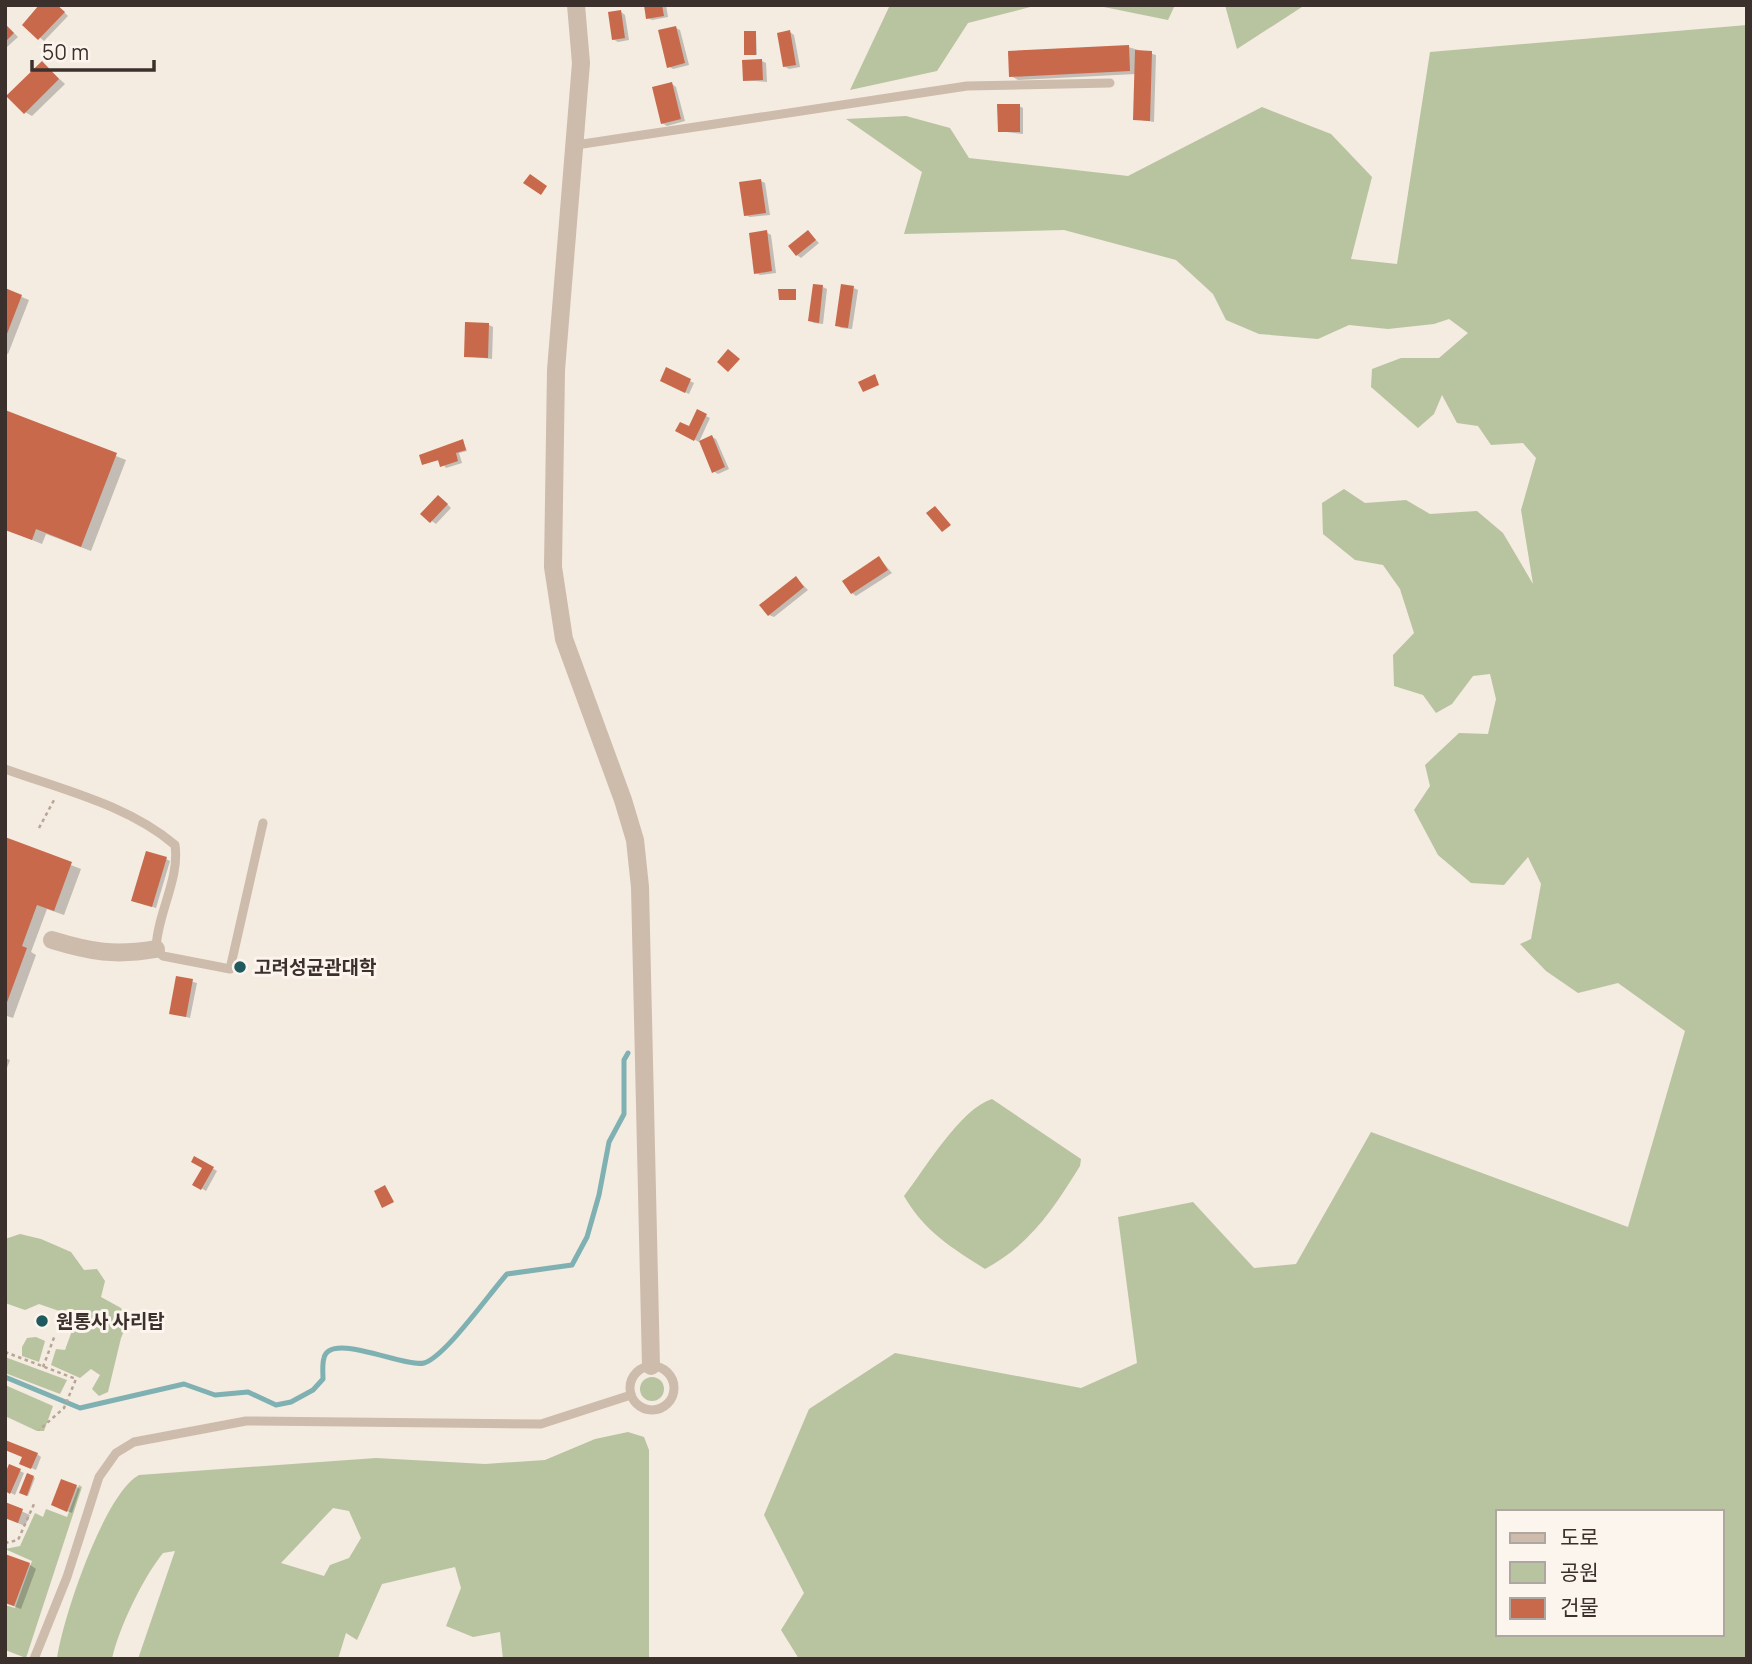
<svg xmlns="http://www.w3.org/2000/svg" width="1752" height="1664" font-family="Manrope,'Noto Sans KR',sans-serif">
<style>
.green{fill:#b8c4a0;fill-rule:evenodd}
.shadow{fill:#0003}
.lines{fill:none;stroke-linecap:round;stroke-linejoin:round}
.stream{stroke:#7fb0b2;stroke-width:5}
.building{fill:#c8694b}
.path{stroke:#b9a596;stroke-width:2.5;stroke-dasharray:3.5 3.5;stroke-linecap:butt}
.service{stroke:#cdbbac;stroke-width:9}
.minor{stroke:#cdbbac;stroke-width:18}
.poi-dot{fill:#1f5a5e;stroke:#fbf5ee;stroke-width:2.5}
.labels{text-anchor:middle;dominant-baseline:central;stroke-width:6;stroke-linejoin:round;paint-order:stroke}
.poi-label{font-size:19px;font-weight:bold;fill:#3b302b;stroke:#fbf5ee;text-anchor:start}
</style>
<rect width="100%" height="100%" fill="#f4ebe1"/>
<g class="green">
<path d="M890,5h148l-70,18 -31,48 -87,19z"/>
<path d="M1094,5h81l-7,15z"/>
<path d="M1225,5h80l-68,44z"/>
<path d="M1747,25v1634h-948l-18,-29 23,-37 -40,-78 45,-106 86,-56 186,35 56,-25 -19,-146 75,-15 61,66 42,-4 75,-132 257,95 57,-196 -67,-48 -40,10 -32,-22 -26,-27 11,-5 10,-55 -13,-27 -24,28 -33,-2 -33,-28 -24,-45 16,-24 -5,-21 34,-32 29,1 8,-35 -6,-25 -17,2 -21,28 -16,9 -13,-18 -29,-9 -1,-31 21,-22 -14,-44 -17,-24 -28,-5 -32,-26 -1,-31 22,-14 21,14 41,-3 24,14 47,-3 26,22 30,51 -12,-74 15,-52 -13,-15 -32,2 -13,-19 -21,-3 -15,-28 -8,19 -16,14 -47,-41 1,-18 29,-11h38l29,-25 -19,-14 -15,5 -46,5 -39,-4 -31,14 -59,-5 -33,-14 -13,-26 -37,-34 -112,-30 -160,4 18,-62 -76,-53 60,-3 44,12 19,30 159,18 134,-69 69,27 41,43 -21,82 46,5 33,-212zM1498,1512h224v122h-224z"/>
<path d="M992,1099l89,60 -1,7c-26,42 -50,79 -95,103 -33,-21 -61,-38 -81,-73 21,-27 56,-87 88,-97z"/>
<path d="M20,1234l21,5 30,13 13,18 13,-1 8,12 -4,16 20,11 6,16 -6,14 -13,54 -9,4 -7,-7 8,-14 -9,-6 -11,9 -29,-13 5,-16 9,1 8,-22 -8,-15 -26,-9 -14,6 -20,-7v-64z"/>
<path d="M36,1337l9,4 -6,21 -17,-6v-9l5,-9z"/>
<path d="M5,1357l62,23 -7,14 -55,-21z"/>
<circle cx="652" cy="1389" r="12"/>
<path d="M5,1385l48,21 -9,25h-7l-32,-15z"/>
<path d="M628,1432l16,5 5,13v209h-146l-3,-27 -27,5 -27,-11 15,-38 -6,-21 -73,17 -25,56 -11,-7 -8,26h-200l37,-108 -12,2c-20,25 -44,74 -51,106h-55c5,-39 47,-165 82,-184l237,-17 109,6 60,-4 50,-21zM333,1508l16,3 12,27 -12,20 -19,7 -6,11 -43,-13z"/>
<path d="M79,1485l3,2 -56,171 -21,-8v-45l10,3 17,-47 -27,-12 15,-3 15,-33 8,4 3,-8 21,8z"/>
</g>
<g class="shadow">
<path d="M57,5l11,11 -24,25 -20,-17z"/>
<path d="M646,5h20l2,12 -16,3 -4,-2z"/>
<path d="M621,12l4,3 4,25 -11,2 -5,-3z"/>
<path d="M5,24l13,13 -11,10 -2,-1z"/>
<path d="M676,28l4,2 9,35 -16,4 -5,-3z"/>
<path d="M790,32l4,3 6,32 -11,2 -5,-3z"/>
<path d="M756,33l1,22h-10l-1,-1z"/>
<path d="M1128,47l28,8 -2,67 -19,-3 1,-45 -118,6 -7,-4z"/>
<path d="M762,61l4,2 1,19 -23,-2z"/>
<path d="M42,63l23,21 -33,32 -7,-4z"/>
<path d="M672,84l4,3 9,34 -18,5 -5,-3z"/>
<path d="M1019,106l4,2v26l-24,-3z"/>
<path d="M761,181l4,2 5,32 -20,2 -5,-2z"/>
<path d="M766,232l5,3 5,38 -16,2 -4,-2z"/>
<path d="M808,232l11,11 -18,15 -4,-3z"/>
<path d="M823,287l4,2 -4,35 -9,-1 -4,-2z"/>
<path d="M854,288l4,2 -6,39 -11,-1 -4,-3z"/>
<path d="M5,290l24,10 -21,54 -3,-1z"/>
<path d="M489,325l4,2 -1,32 -26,-3z"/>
<path d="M667,370l27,13 -5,11 -23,-11z"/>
<path d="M5,412l121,48 -35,91 -45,-17 -4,10 -37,-15z"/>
<path d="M698,412l12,6 -11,24 -22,-12 12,-1z"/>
<path d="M712,437l4,2 13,30 -11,5 -5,-3z"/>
<path d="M463,441l4,10 -8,2 3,10 -16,5 -6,-8 -16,4z"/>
<path d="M442,499l9,9 -15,16 -14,-10z"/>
<path d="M879,558l13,15 -36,23 -4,-3z"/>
<path d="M796,578l12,12 -34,27 -5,-2z"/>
<path d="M5,839l76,30 -17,46 -17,-6 -16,43 5,3 -23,63 -6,-2 -2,5z"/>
<path d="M166,859l4,2 -14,47 -19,-6z"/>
<path d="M178,978l19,5 -7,35 -19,-5z"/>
<path d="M5,1058l5,2 -5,13z"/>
<path d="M195,1158l22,13 -11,20 -11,-7 9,-17z"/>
<path d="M37,1454l4,3 -5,13 -11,-5z"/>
<path d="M20,1471l4,2 -9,22 -10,-5z"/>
<path d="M28,1475l7,3 -7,18 -7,-3z"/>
<path d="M76,1486l4,3 -8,24 -15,-6z"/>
<path d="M5,1504l25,11 -5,11 -20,-8z"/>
<path d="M29,1564l7,5 -15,40 -16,-6z"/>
</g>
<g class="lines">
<path class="stream" d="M5,1377l75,31 104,-24 31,11 33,-3 28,13 15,-3 22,-12 10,-11c0,-6 -1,-15 1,-21 6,-27 81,10 100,5 21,-6 65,-69 83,-89l65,-9 15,-28 12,-42 10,-53 15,-28v-54l4,-7"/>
</g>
<g class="building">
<path d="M39,5h18l8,7 -27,28 -16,-15z"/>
<path d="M644,5h18l2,11 -18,3z"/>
<path d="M621,10l4,28 -13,2 -4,-28z"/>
<path d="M5,24l9,9 -9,9z"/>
<path d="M676,26l9,37 -18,5 -9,-38z"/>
<path d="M790,30l6,35 -13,2 -6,-34z"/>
<rect x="744" y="31" width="12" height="24"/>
<path d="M1129,45l1,26 -121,6 -1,-26z"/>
<path d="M1135,50l17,1 -2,70 -17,-1z"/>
<path d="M762,59l1,21 -20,1 -1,-21z"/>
<path d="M42,61l17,18 -35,35 -18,-18z"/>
<path d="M672,82l9,37 -20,5 -9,-37z"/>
<path d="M997,104h23v28h-22z"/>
<path d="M530,174l17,12 -6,9 -18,-12z"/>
<path d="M761,179l5,34 -22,3 -5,-34z"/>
<path d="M767,230l5,41 -18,3 -5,-41z"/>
<path d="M808,230l8,10 -20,16 -8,-10z"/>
<path d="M813,284l10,1 -4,38 -11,-2z"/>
<path d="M841,284l13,2 -6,42 -13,-2z"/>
<path d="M5,288l17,7 -17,44z"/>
<path d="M778,289h18v11h-17z"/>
<path d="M465,322l24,1 -1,35 -24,-1z"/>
<path d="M728,349l12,10 -12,13 -11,-10z"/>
<path d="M666,367l25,12 -6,14 -25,-12z"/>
<path d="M875,374l4,11 -16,7 -5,-10z"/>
<path d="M697,409l10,5 -13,27 -19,-10 5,-9 9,4z"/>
<path d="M5,410l112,43 -36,94 -45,-18 -4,11 -27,-10z"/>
<path d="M712,435l13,32 -13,6 -13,-32z"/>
<path d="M463,439l3,11 -10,3 2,8 -18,6 -2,-7 -16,5 -3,-10z"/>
<path d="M438,495l10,9 -18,19 -10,-9z"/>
<path d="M935,506l16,19 -9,7 -16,-19z"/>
<path d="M879,556l9,14 -37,24 -9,-13z"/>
<path d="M796,576l8,11 -36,29 -9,-11z"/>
<path d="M5,837l67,25 -18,49 -17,-6 -15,41 5,2 -21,57z"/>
<path d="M146,851l21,6 -15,50 -21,-6z"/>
<path d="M176,976l17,3 -7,38 -17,-3z"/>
<path d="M194,1156l20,11 -13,23 -9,-5 10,-17 -11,-6z"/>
<path d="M385,1185l9,17 -12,6 -8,-17z"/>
<path d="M5,1440l33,13 -7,16 -12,-5 3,-7 -17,-7z"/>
<path d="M9,1464l12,5 -11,25 -5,-3v-17z"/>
<path d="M27,1473l7,3 -7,20 -8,-3z"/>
<path d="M61,1479l16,6 -10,27 -16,-7z"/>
<path d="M5,1502l18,7 -5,14 -13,-5z"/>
<path d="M5,1554l25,9 -16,43 -9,-3z"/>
</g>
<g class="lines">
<g class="path">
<path d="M39,828l15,-28"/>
<path d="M5,1352l71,27 -12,29 -25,22"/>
<path d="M43,1367l12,-32"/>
<path d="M5,1543l13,-3 16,-36"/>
</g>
<g class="service">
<path d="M576,145l391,-59 143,-3"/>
<path d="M5,769c58,21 123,36 170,76 5,34 -18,69 -19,104l7,7 67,13 33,-146"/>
<circle cx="652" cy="1388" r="22"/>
<path d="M34,1659l33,-82 32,-100 17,-24 18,-11 112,-21 295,3 90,-29"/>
</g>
<g class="minor">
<path d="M576,5l5,58 -25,307 -3,197 11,72 59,161 12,40 5,47 11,479"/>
<path d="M52,940c39,12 63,16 104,9"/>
</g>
</g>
<g class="poi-dot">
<circle cx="240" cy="967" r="7"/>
<circle cx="42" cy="1321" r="7"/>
</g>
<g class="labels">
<g class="poi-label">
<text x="254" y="967">고려성균관대학</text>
<text x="56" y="1321">원통사 사리탑</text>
</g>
</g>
<rect width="1752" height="1664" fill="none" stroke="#3b302b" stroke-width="14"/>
<rect x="1496" y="1510" width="228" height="126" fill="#fbf5ee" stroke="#aea6a0" stroke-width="2"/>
<rect x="1510" y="1533" width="35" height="10" fill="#cdbbac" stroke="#aea6a0" stroke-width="2"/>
<text x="1560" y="1545" font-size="21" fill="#3b302b">도로</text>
<rect x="1510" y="1562" width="35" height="21" fill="#b8c4a0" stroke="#aea6a0" stroke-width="2"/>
<text x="1560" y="1580" font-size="21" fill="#3b302b">공원</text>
<rect x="1510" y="1598" width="35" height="21" fill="#c8694b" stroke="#aea6a0" stroke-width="2"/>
<text x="1560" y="1615" font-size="21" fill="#3b302b">건물</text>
<path d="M32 60v10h122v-10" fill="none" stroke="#3b302b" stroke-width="3.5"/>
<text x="42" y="60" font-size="21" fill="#3b302b" stroke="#fbf5ee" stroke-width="5" paint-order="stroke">50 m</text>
</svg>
